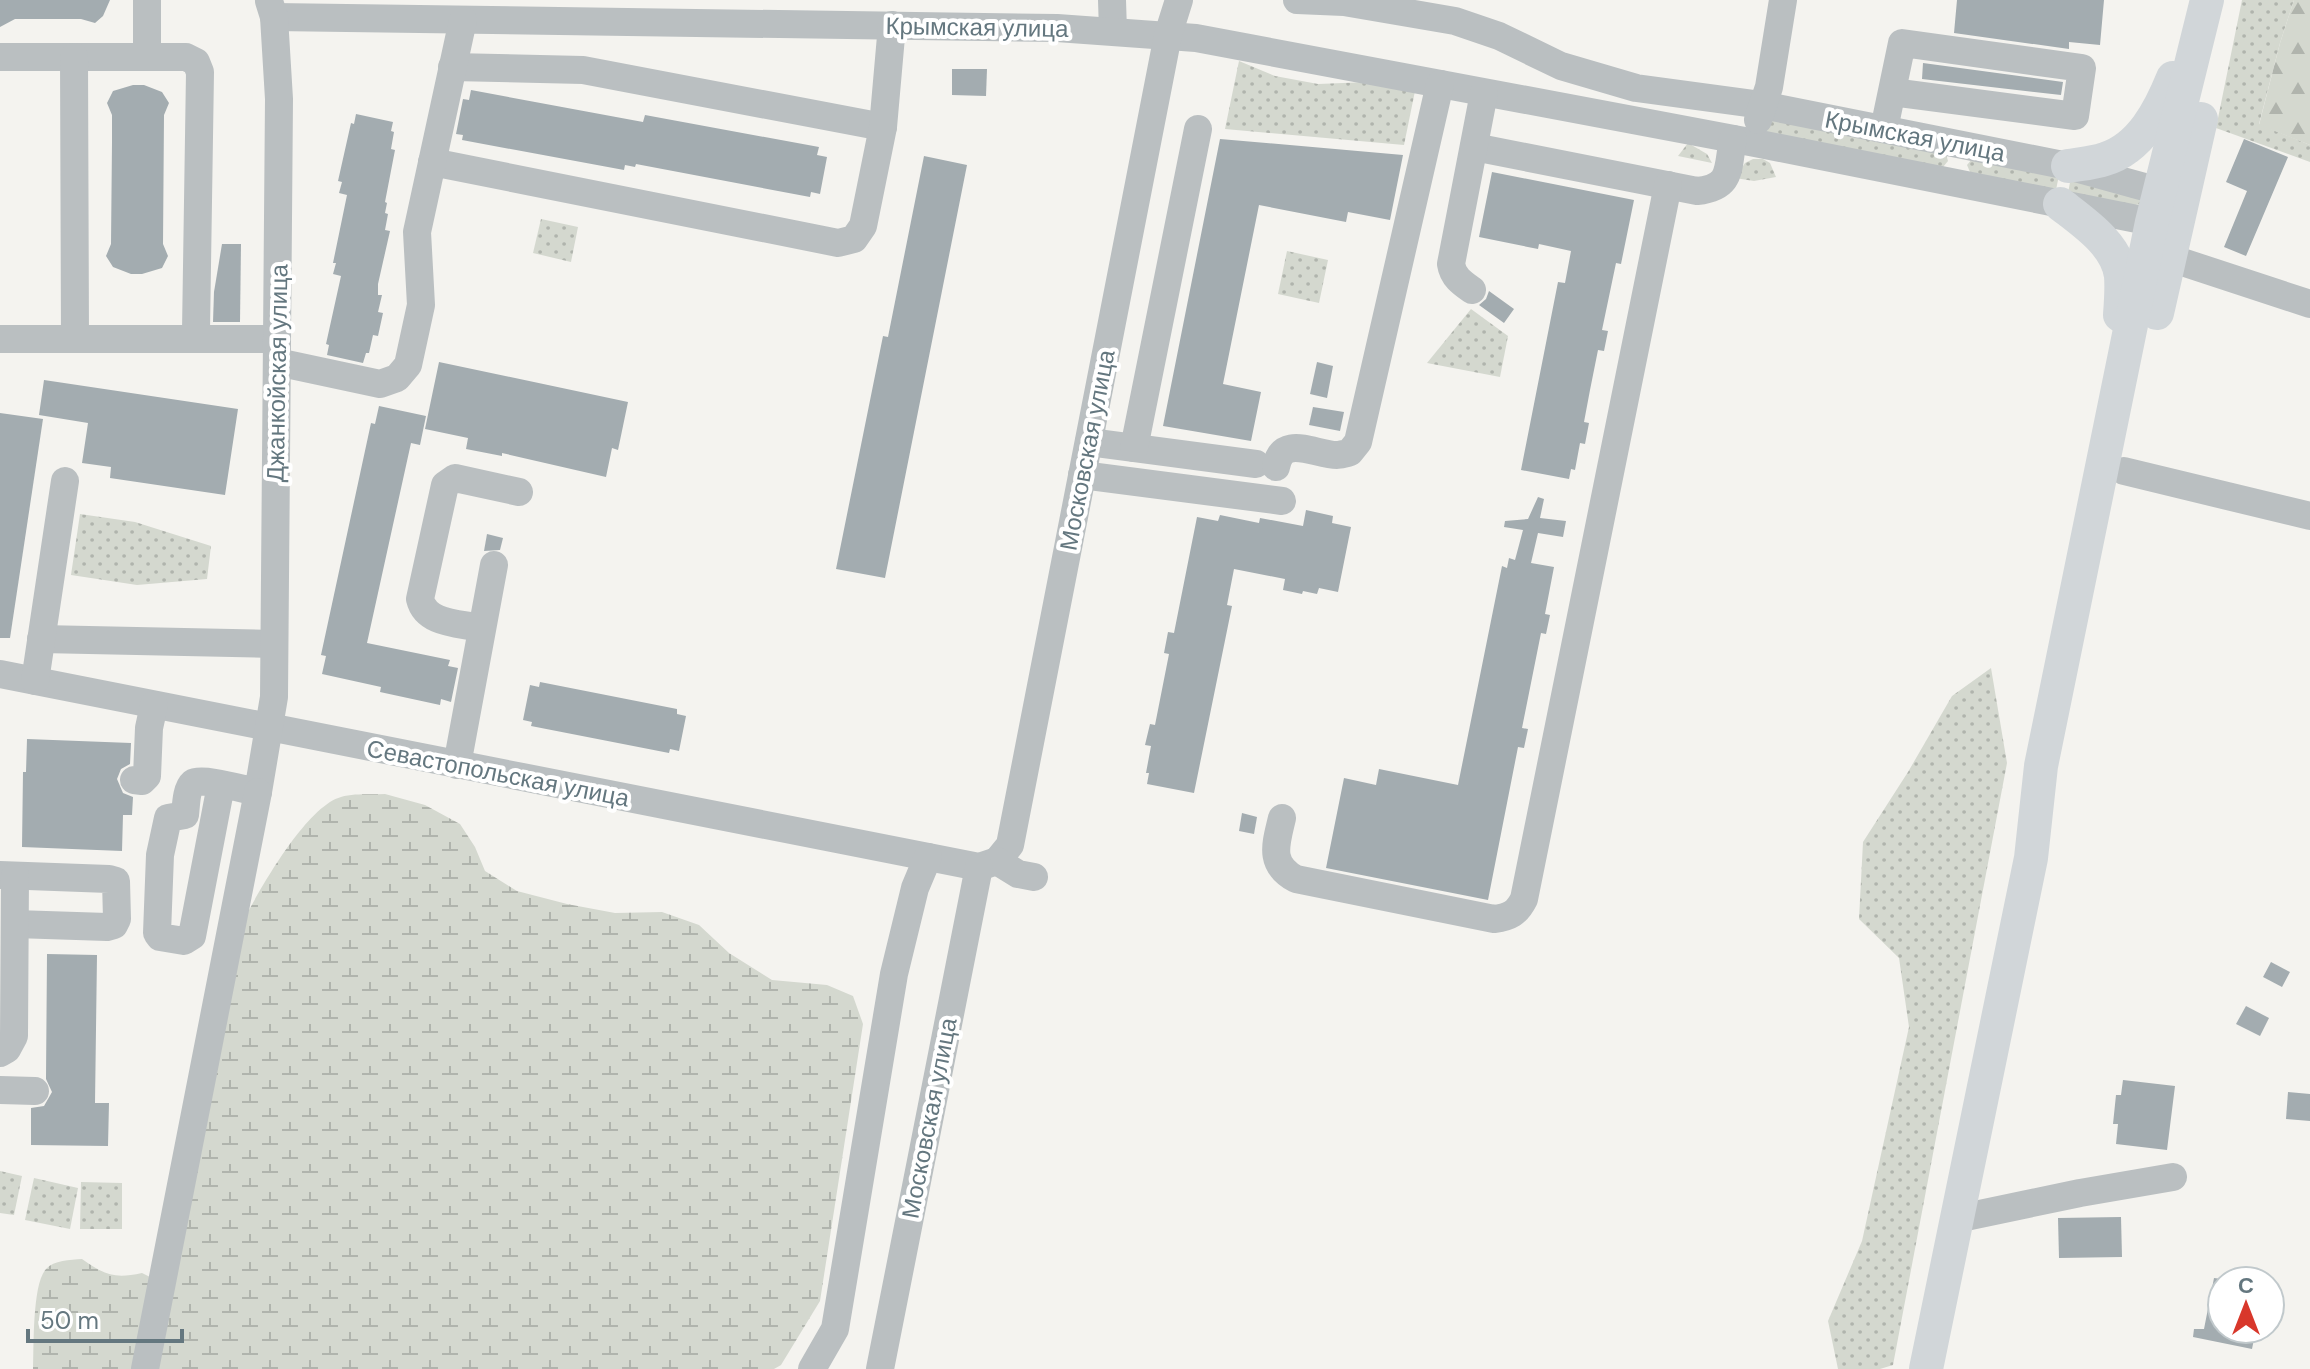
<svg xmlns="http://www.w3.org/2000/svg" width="2310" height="1369" font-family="'DM Sans',sans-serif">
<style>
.grass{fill:url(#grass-dots)}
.forest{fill:url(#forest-firs)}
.wetland{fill:url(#wetland-marsh)}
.building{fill:#a3acb0}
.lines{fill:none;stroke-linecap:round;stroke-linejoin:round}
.minor{stroke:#babfc1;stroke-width:28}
.major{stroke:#d1d6d9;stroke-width:34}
.labels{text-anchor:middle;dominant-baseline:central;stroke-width:8;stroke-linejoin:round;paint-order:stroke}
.street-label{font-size:24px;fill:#64777f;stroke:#fff}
</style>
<defs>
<pattern id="grass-dots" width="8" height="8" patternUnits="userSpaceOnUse" patternTransform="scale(2)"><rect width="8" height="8" fill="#d4d8cf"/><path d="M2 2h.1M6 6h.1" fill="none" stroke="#b0b4ad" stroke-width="1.8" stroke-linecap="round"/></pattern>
<pattern id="forest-firs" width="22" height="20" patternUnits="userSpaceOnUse" patternTransform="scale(2)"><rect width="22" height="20" fill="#d4d8cf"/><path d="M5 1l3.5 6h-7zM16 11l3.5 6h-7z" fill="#b0b4ad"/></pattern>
<pattern id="wetland-marsh" width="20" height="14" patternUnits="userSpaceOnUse" patternTransform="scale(2)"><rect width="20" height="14" fill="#d4d8cf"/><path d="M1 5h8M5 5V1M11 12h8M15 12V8" fill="none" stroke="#b0b4ad"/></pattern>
</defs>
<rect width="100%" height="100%" fill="#f4f3ef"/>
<g class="grass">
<path d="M2242,0h52l-14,43 -21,81 51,21v17l-94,-34z"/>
<path d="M1239,61l36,15 43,8 50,-2 47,9 -11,54 -179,-16z"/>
<path d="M1769,119l177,35 2,7 -5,6 -176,-35 -2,-3z"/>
<path d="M1688,143l19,11 5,9 -34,-7z"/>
<path d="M1753,159h10l7,4 6,14 -22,4 -19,-3 10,-15z"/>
<path d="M1972,159l87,16 -3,15 -86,-18 -3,-7z"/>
<path d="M2071,177l68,22 3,5 -7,1 -67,-12z"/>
<path d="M541,219l37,8 -7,35 -38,-9z"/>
<path d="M1287,251l41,9 -9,43 -41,-9z"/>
<path d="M1471,309l37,27 -8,41 -73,-14z"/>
<path d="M80,514l55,8 76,24 -4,33 -70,6 -66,-10z"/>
<path d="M1991,668l16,95 -114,602 -13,4h-42l-10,-48 34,-80 47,-214 -10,-69 -40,-39 4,-77 45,-70 44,-76z"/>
<path d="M0,1171l22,5 -8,39 -14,-2z"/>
<path d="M34,1178l44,10 -8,41 -45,-9z"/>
<path d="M81,1182l41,1v46h-42z"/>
</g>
<path class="forest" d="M2294,0h16v145l-51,-20 21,-82z"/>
<g class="wetland">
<path d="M385,794l40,11 35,19 15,23 10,24 32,20 50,13 48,9 47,-1 37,13 30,28 43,27 55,5 26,11 10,28 -43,277 -39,64 -7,4h-617l91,-457c16,-30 60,-106 93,-115 13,-4 30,-2 44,-3z"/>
<path d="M82,1259c23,16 32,20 60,14l8,4 -15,92h-102c1,-21 -1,-85 13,-100 8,-9 24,-9 36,-10z"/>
</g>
<g class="building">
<path d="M0,0h110l-7,16 -8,7 -14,-4h-66l-15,8z"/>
<path d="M1957,0h147l-4,45 -31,-3v7l-115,-16z"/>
<path d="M1923,63l140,19 -2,13 -139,-16z"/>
<path d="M952,69h35l-1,27 -34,-1z"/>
<path d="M133,85h11l18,7 7,11 -5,12 -1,129 5,12 -6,12 -20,6h-11l-18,-7 -7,-11 5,-12 1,-102v-27l-5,-12 6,-12z"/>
<path d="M471,90l172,32 2,-7 174,32 -2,8 10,2 -7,37 -9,-2 -1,5 -174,-33 -1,3 -10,-2 -1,5 -162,-30 1,-5 -7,-1 7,-35 6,1z"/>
<path d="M356,114l37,8 -2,9 3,1 -3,17 4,1 -10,52 2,1 -2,10 3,1 -3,16 5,1 -12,53v11h4l-4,17 5,1 -5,23 -5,-1 -4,18h-3l-3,10 -36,-8 2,-10 -3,-1 15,-68 -8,-2 3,-11h-3l14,-68 -8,-2 3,-11 -4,-1 13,-58 3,1z"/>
<path d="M1220,139l183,16 -13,65 -42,-8 -2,10 -87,-17 -36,179 38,8 -10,49 -88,-15z"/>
<path d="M2244,139l44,18 -42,99 -22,-9 23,-56 -21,-9z"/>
<path d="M924,156l43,9 -82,413 -49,-9 47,-233 5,1z"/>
<path d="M1492,172l142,28 -13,64 -5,-1 -14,67 6,1 -4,20 -6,-1 -8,40 -6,32 5,1 -4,21 -5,-1 -5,27 -4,-1 -2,10 -48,-9 37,-188 7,1 6,-32 -32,-7 -1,5 -59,-12z"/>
<path d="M222,244h19l-1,78h-27l1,-30z"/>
<path d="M1489,291l25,18 -10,14 -25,-18 7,-6z"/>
<path d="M439,362l189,40 -10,48 -6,-2 -6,29 -104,-24v3l-36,-7 2,-11 -43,-9z"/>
<path d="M1317,362l16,4 -6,32 -17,-4z"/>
<path d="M44,380l194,29 -13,86 -115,-17 1,-11 -29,-4 6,-40 -49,-8z"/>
<path d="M379,406l47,10 -6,29 -9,-2 -44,200 83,17 -2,6 10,2 -7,34 -10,-3 -1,6 -60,-13 1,-5 -59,-13 4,-18 -5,-1 50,-232 4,1z"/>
<path d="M1313,407l31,5 -4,19 -31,-6z"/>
<path d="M0,413l43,6 -33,219h-10z"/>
<path d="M1538,497l6,2 -4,19 26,3 -3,16 -25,-4 -7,30 23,4 -9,47 5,1 -4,19 -5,-1 -19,95 6,1 -4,19 -6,-1 -30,153 -162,-32 18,-90 32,7 3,-16 79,16 44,-219 5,2 2,-10 6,2 8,-30 -19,-3 1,-6 23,-2z"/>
<path d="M1306,510l27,6 -1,7 19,4 -13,65 -19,-4 -2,6 -14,-3 -1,3 -19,-4 2,-11 -51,-10 -7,36 5,1 -38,187 -47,-9 2,-11h-3l5,-27 -6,-1 5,-21 5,1 14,-71 -5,-1 4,-21 6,1 23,-116 21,4 2,-6 39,8 1,-5 43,8z"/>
<path d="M487,534l16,4 -3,12 -16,1z"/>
<path d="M540,682l137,27v5l9,2 -7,35 -9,-2 -1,4 -138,-27 1,-4 -9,-2 7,-35 9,2z"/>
<path d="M27,739l104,4 -1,21 -9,5 -4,10 6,14 10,4 -1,18h-9l-1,36 -100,-4 1,-75h3z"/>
<path d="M1242,813l15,4 -3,17 -15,-3z"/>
<path d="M47,954l50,1 -2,148h14l-1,43 -77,-1v-37l13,-2 8,-14 -6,-13z"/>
<path d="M2271,962l19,10 -8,15 -19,-10z"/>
<path d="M2246,1006l23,12 -9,18 -24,-12z"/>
<path d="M2123,1080l52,6 -8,64 -51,-6 2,-20h-5l3,-29h5z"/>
<path d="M2288,1092l22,2v27l-24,-2z"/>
<path d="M2121,1217l1,40 -63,1 -1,-40z"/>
<path d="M2214,1278l8,1v50h34l-4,20 -59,-12 1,-8h10z"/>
</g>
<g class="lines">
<g class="minor">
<path d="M147,0v57"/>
<path d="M1112,0l1,31"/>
<path d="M1297,0l47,2 111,19 44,15 62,30 75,22 126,17 306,61 91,25"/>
<path d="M274,17l783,11 139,10 559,105 397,79"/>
<path d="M0,57h186l10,5 4,10 -4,259 -3,8"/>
<path d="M74,57l1,282"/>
<path d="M452,67l131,3 300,57"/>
<path d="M1758,120l11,-33 14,-87"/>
<path d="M1884,129l18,-86 180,25 -7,48 -183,-24"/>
<path d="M1474,147l223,44c36,-4 30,-22 36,-52"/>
<path d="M432,162l406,81 16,-4 9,-13 20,-99 9,-102"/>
<path d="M2170,258l140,46"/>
<path d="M1472,290c-10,-7 -19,-13 -21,-26l33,-171"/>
<path d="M0,339h277"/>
<path d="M277,362l103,22 17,-6 11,-13 13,-60 -4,-73 46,-212"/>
<path d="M1089,442l167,22"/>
<path d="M1134,448l64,-319"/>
<path d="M1276,467c6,-34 39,-12 61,-12 2,0 12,-2 13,-3l8,-10 82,-358"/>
<path d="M2124,471l186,45"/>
<path d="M1082,475l200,26"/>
<path d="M480,628c-22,-5 -54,-4 -60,-29l25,-114 10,-7 64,14"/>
<path d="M41,639l233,5"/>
<path d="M0,674l979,193 18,-6"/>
<path d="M35,681l30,-200"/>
<path d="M457,765l37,-200"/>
<path d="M134,780l8,1 5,-5 2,-48 5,-23"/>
<path d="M221,785l-29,151 -8,5 -24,-4 -3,-4 3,-78 8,-37 17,-3c1,-8 1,-26 8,-32 8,-6 53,7 65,9l16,-95 5,-598 -5,-82 -5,-16"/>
<path d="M1282,818c-6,26 -14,46 14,61l198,40c16,-2 23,-6 30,-20l144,-714"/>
<path d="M997,861l13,-16 158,-810 11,-35"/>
<path d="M997,861l21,13 16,3"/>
<path d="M0,875l109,4 7,2 1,38 -3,6 -7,2 -92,-3"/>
<path d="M0,1053l7,-4 7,-13 1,-160"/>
<path d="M0,1090l35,1"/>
<path d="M1956,1219l124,-26 93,-16"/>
<path d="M145,1369l113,-577"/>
<path d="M812,1369l23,-40 59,-355 21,-86 13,-31"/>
<path d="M880,1369l99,-502"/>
</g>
<g class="major">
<path d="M2068,166c12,-2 26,-3 37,-7 36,-11 55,-49 68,-81"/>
<path d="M2060,204c23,18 57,40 61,72 1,12 0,26 -1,39"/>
<path d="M2157,313l44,-194"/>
<path d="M1926,1369l105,-511 10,-92 111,-544 55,-222"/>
</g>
</g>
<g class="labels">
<g class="street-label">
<text transform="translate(977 27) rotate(1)">Крымская улица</text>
<text transform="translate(1915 136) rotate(11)">Крымская улица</text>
<text transform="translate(277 373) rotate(-89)">Джанкойская улица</text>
<text transform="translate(1087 450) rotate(-79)">Московская улица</text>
<text transform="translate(498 773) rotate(11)">Севастопольская улица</text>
<text transform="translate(929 1118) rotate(-79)">Московская улица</text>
</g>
</g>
<g transform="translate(2246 1305)"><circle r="38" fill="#ffffff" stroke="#c1c9cc" stroke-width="2"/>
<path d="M0-6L14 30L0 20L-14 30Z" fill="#d8372b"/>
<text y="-12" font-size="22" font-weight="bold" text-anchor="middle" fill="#64777f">С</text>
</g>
<path d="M28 1329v12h154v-12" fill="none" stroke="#64777f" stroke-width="4"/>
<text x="40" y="1329" font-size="24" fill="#64777f" stroke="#ffffff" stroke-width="6" paint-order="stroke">50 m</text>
</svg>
